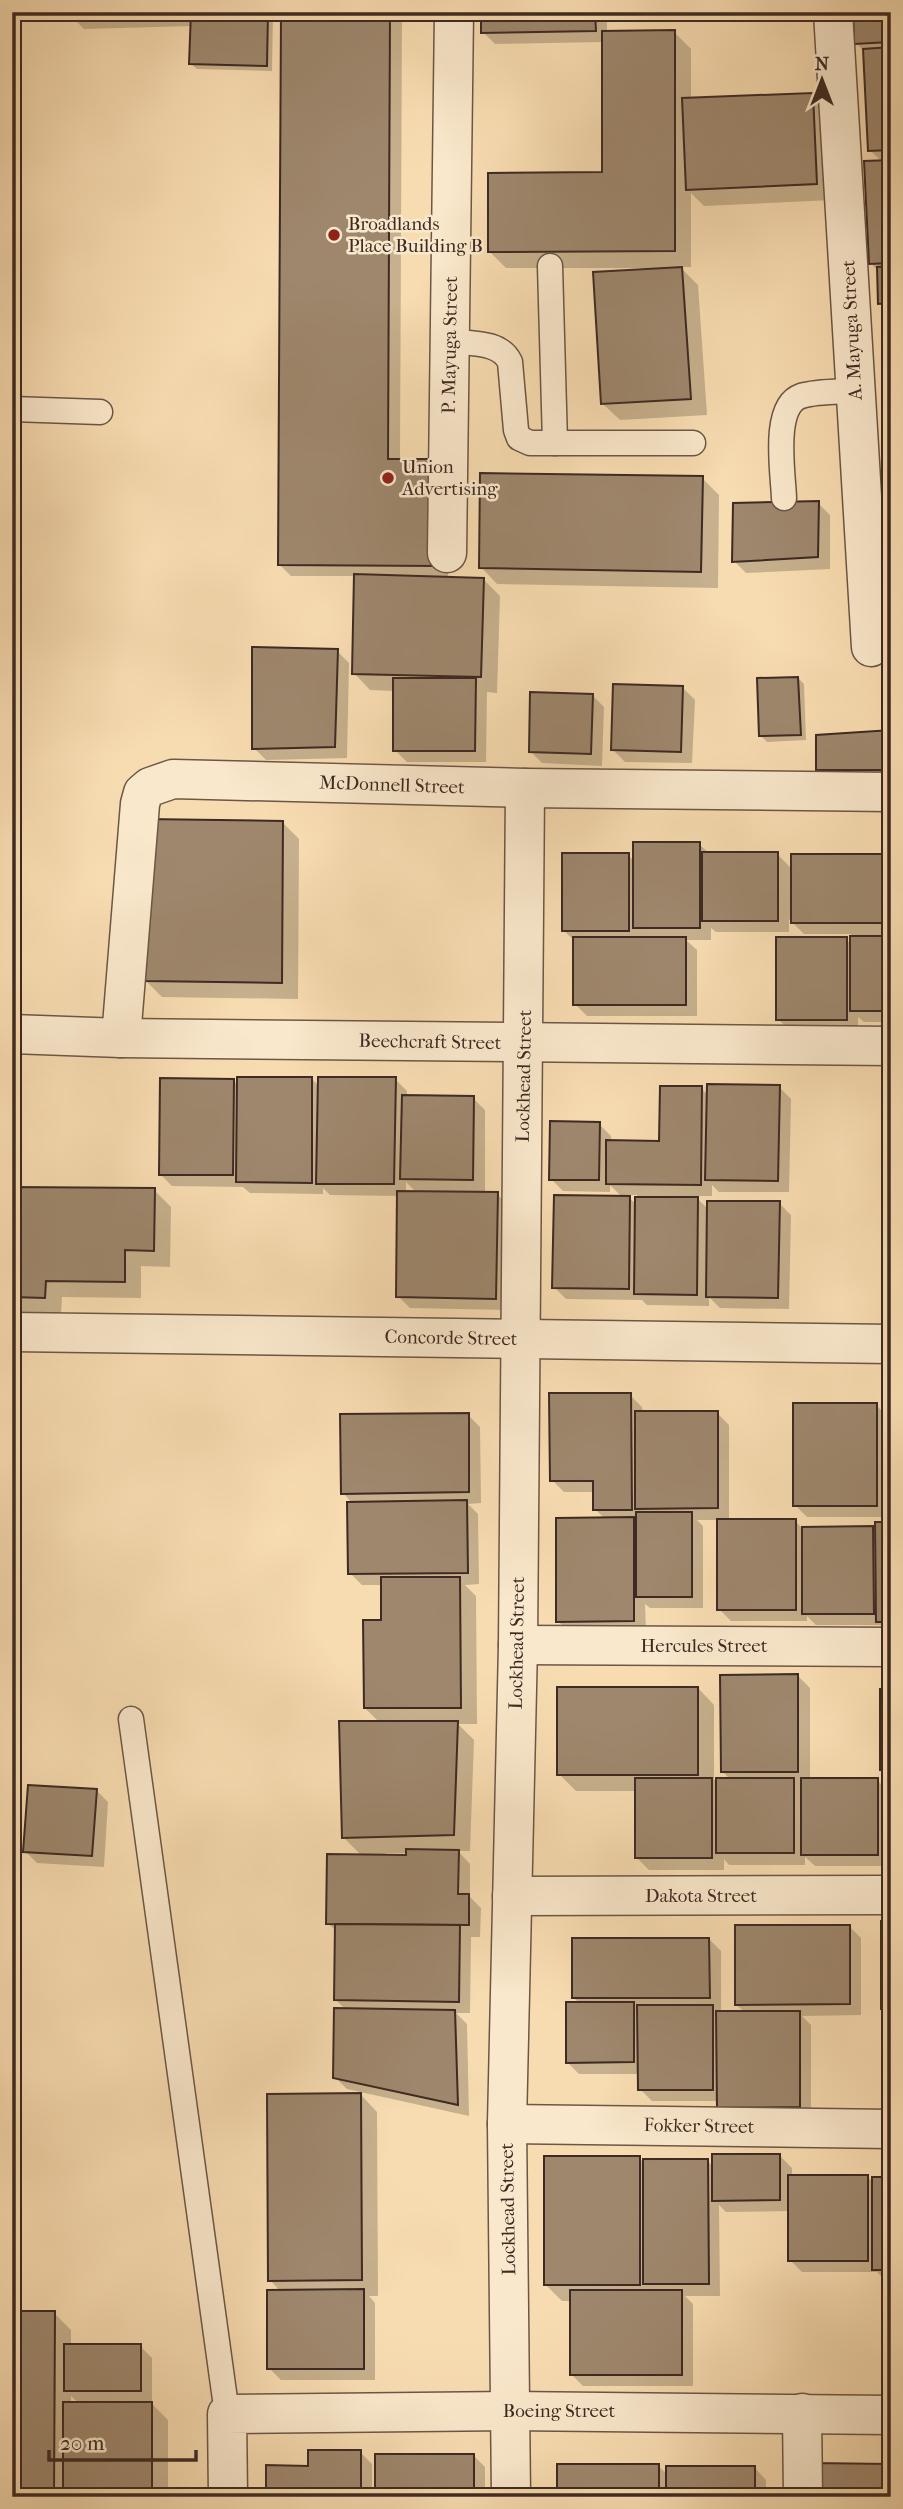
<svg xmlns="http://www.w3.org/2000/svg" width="903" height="2509" font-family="'IM FELL French Canon',serif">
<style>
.shadow{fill:#0003;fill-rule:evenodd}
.building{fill:#9e876d;stroke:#3d2a23;stroke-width:2}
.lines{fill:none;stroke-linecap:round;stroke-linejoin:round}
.service-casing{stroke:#6c5646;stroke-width:27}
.minor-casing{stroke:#6c5646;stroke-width:41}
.service{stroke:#fae8cc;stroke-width:24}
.minor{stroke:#fae8cc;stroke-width:38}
.poi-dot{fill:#8f2418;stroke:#fae8cc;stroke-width:2.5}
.labels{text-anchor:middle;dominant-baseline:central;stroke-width:5;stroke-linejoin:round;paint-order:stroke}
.poi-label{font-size:19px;fill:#3d2a23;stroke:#fae8cc;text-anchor:start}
.street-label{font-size:19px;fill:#3d2a23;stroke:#fae8cc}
</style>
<rect width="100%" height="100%" fill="#f8dcb1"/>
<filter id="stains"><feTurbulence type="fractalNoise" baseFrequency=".00286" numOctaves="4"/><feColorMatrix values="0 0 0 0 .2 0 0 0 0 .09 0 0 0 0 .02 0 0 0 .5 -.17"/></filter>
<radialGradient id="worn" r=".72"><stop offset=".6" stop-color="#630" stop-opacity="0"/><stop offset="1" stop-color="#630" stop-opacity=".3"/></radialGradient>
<g class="shadow">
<path d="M72,12h201l-1,59 -75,-2 -6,-5 1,-38 -108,3 -12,-12z"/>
<path d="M282,12h120l-2,448 48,12v107h35l17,17 -3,97 -10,-1 -1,70h-79l-12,-12v-59l-25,-1 -16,-17 2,-97h-65l-12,-12z"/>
<path d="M483,12h124v21l67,-1 17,17v51l122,-5 17,17 3,88 -129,6 -13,-13v74h-11l18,18 9,130 -87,5 -17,-16 45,-136h-142l-17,-17 115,-77v-132l-109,2 -12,-12z"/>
<path d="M634,12h68v6h-62z"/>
<path d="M891,12v297h-5l-6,-6 -2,-32 -7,-8 11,-101 -12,-12 -5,-98 -9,-9z"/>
<path d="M702,478l17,17 -1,93 -221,-4 -16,-17z"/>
<path d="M818,503l12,12v54l-84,4 -12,-12z"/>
<path d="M337,651l12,12 -2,95 -81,2 -12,-12z"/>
<path d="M798,678l6,6 2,56 -39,2 -6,-6z"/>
<path d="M683,688l12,12 -3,63 -67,-1 -12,-12z"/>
<path d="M592,695l12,12 -2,59 -60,-3 -12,-12z"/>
<path d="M891,732v54h-57l-16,-17z"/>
<path d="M282,822l17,17 -1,160 -136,-2 -17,-17z"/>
<path d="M699,844l11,10h67l15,15 99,-13v166h-27l-6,-5v14h-68l-12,-12 68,-80 5,6v-11h-47l-15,-15v13h-73l-5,-4v12h-25l11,10v66h-110l-12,-12v-63l-12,-11 65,-75 6,6z"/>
<path d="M312,1079l8,8 75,-8 12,12v6l66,1 12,12v84h12l12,12 -1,104 -98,-2 -12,-12 1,-100 -69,-1 -7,-7v6l-73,-1 -7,-6 -71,-1 -12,-12 74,-93 5,5zM406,1182l11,11h-11z"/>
<path d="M779,1087l12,12 -2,93h-70l-7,-7v11h-17l14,14 70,-7 12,12 -2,94 -69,-1 -11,-11v9l-62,-1 -5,-5 -76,-1 -12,-12 68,-90 -12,-12v7l-47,-1 -12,-12 48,-55 12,12v6h50l40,-54 7,7zM626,1195h11v10z"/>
<path d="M12,1189l142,1 17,17 -1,60 -29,-1v32l-79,-1 -1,17 -49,-1z"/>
<path d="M630,1395l12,12 1,6h74l12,12v96h66l8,8 70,-1 4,4 14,-8v109l-10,-8h-65l-9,-9v5h-76l-12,-12v-89h-22l6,6v82h-53l-5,-4 1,28 -76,1 -12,-12 47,-102 -10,-10v-17h-31l-12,-12z"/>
<path d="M876,1405l12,12 1,100h-82l-12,-12z"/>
<path d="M468,1415l12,12 1,76 -13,1 10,10 1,70 -14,1 11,11 1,128h-19l16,16 -4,111h-12l12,13v33l11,11 -1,29h-9l-1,76h-14l11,11 2,92 -122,-27 -12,-12 11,-67 -11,-11 2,-67 -9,-9 34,-67 -19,-19 37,-114 -15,-15 18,-86v-37h-21l-12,-12 3,-69 -10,-11zM385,1853h23l-1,4h-22z"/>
<path d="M798,1676l12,12v92h67l12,12v74h-74l-10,-9v8h-76l-5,-6v11h-75l-12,-12v-67h-61l-17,-17 139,-86 16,17v75h17l-8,-8z"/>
<path d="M891,1691v88l-10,-10z"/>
<path d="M96,1790l12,12 -4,65 -67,-4 -12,-12z"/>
<path d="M849,1926l12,12v77l-59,1 9,9v93l-92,-11v-6h-67l-12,-12v-15h-61l-12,-12 13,-58 -6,-6 135,-59 12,12v62h24l-9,-9z"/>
<path d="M361,2095l16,17 1,184h-9l6,7v77h-94l-12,-12 12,-76 -11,-12z"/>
<path d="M780,2156l12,12v9h75l7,6 17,-4v107l-14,-14h-75l-12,-12v-49l-64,1 -7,-7 1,91h-35l8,8v82h-110l-12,-12v-73h-9l-17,-17 94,-126 6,6 62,-4 7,8z"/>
<path d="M54,2313l17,17v16h69l12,12v46l16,16v77h-156zM71,2396l3,3 5,4h-8z"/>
<path d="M360,2452l12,12v33h-104l41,-29z"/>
<path d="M473,2455l12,12v30h-109z"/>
<path d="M658,2466l10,9 86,-8 12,13v17h-207z"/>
</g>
<g class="building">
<path d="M70,12h118l1,3 -119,2z"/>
<path d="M191,12h77l-1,54 -78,-2z"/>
<path d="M281,12h109l-2,447h49l-1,107 -158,-1z"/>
<path d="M481,12h114l1,19 -115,2z"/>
<path d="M853,12h38v30l-37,2z"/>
<path d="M675,30v221l-187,1v-79l114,-1v-141z"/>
<path d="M891,47v103l-23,1 -5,-102z"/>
<path d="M813,93l4,91 -131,6 -4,-92z"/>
<path d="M891,160v103l-22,1 -5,-103z"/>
<path d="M891,266v37l-13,1 -1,-37z"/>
<path d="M682,267l9,132 -90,5 -8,-132z"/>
<path d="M480,473l223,3 -2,96 -222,-4z"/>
<path d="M819,501l-1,56 -86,5 1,-59z"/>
<path d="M354,574l130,4 -3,99 -129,-3z"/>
<path d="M252,647l86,2 -3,98 -83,2z"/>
<path d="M798,677l3,58 -42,1 -2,-58z"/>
<path d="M393,678h83l-1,73h-82z"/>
<path d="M613,684l70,2 -2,66 -70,-2z"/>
<path d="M530,692l63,2 -2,60 -62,-2z"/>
<path d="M891,730v40h-75v-35z"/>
<path d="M145,819l138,2 -1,162 -138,-2z"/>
<rect x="633" y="842" width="67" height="86"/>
<rect x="702" y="852" width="76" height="69"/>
<rect x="562" y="853" width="67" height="78"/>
<rect x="791" y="854" width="100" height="69"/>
<rect x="850" y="936" width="41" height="75"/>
<rect x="573" y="937" width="113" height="68"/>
<rect x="776" y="937" width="71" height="83"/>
<path d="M237,1077h75v106l-76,-1z"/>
<path d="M318,1077h78l-2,107h-78z"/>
<path d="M160,1078l74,1 -1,96h-74z"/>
<path d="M707,1084l73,1 -2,96 -73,-1z"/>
<path d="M660,1086h42l-1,99 -95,-1v-44l53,1z"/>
<path d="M402,1095l72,1 -1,84 -73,-1z"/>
<path d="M550,1121l50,1 -1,58h-50z"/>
<path d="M12,1187l143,1 -1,63 -29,-1v32l-79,-1 -1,17 -33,-1z"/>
<path d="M397,1191l101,1 -2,107 -100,-2z"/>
<path d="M554,1195l76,1 -1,93 -77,-1z"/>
<path d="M635,1197h63l-1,98 -63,-1z"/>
<path d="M707,1201h73l-2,97 -72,-1z"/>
<path d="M549,1393h82l1,117h-39v-29h-43z"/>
<rect x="793" y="1403" width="84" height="103"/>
<path d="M635,1411h83v97l-83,1z"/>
<path d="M469,1413v79l-128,2 -1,-80z"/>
<path d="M467,1500l1,73 -120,1 -1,-72z"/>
<rect x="636" y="1512" width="56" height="85"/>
<path d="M634,1517v104l-78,1v-104z"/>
<rect x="717" y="1519" width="79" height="91"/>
<path d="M875,1522h16v100h-15z"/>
<path d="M873,1526l1,88h-72v-87z"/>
<path d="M381,1577h79l1,131h-97l-1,-88h18z"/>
<path d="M798,1674v98h-77l-1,-97z"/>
<rect x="557" y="1687" width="141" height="88"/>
<rect x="880" y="1689" width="11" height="81"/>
<path d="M339,1721h119l-4,114 -112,3z"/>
<rect x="635" y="1778" width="77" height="80"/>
<rect x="716" y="1778" width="78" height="75"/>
<rect x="801" y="1778" width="77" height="77"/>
<path d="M28,1785l69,4 -5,67 -69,-4z"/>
<path d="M406,1849l53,1 -1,44h11v31l-143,-1 1,-70 79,1z"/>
<rect x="881" y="1921" width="10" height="88"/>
<path d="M335,1924l125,1 -1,77 -125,-2z"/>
<path d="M735,1925h115v79l-115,1z"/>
<path d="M572,1938h137l1,60h-138z"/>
<path d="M566,2002h68v60l-68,1z"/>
<path d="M637,2005h76v85h-75z"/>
<path d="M334,2008l121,2 3,95 -125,-27z"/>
<path d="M716,2011h84v96l-83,1z"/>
<path d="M361,2093l1,187 -94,1 -1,-187z"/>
<path d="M712,2154h68v46l-68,1z"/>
<rect x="544" y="2156" width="96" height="129"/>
<path d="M643,2159h65l1,125h-66z"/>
<rect x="788" y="2175" width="80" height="86"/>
<rect x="872" y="2177" width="19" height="93"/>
<path d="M364,2289v80h-97v-79z"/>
<rect x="570" y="2290" width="112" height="85"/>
<path d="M12,2311h43l-1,186h-42z"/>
<rect x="64" y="2344" width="77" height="47"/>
<rect x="63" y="2402" width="89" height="95"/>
<path d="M308,2450h53v47h-95v-32l42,1z"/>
<rect x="375" y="2454" width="99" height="43"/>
<path d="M810,2463l81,1v33h-81z"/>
<rect x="557" y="2464" width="102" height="33"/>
<rect x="666" y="2466" width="89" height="31"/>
</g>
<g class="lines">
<defs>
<g id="service">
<path d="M550,266l5,177"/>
<path d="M450,341c21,3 50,0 60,21l6,68 3,8 11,5h163"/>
<path d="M12,409l88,3"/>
<path d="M784,498c-1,-26 -12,-92 17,-102 16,-5 37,-4 54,-5"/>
<path d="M131,1719l96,695"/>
</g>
<g id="minor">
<path d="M833,12l38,635"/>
<path d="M447,553l7,-541"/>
<path d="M12,1034l109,4 770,8"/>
<path d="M121,1038l19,-234 3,-11 7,-6 23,-8 352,9 366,4"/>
<path d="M12,1332l879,12"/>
<path d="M518,1645l373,2"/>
<path d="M512,1896l379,-1"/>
<path d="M507,2124l384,5"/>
<path d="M802,2413l1,84"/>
<path d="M228,2497l-1,-83 283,-3 381,4"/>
<path d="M511,2497l-4,-373 11,-479 7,-857"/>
</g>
</defs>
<use href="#service" class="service-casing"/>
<use href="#minor" class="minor-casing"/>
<use href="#service" class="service"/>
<use href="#minor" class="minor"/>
</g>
<g class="poi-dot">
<circle cx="334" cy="235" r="7"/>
<circle cx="388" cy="478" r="7"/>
</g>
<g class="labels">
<g class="poi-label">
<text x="348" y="224">Broadlands<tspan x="348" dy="22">Place Building B</tspan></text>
<text x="402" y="467">Union<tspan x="402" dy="22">Advertising</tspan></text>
</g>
<g class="street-label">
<text transform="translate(852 330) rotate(-93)">A. Mayuga Street</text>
<text transform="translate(450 345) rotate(-89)">P. Mayuga Street</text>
<text transform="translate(392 785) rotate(2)">McDonnell Street</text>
<text transform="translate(430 1042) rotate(1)">Beechcraft Street</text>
<text transform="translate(524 1076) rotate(-89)">Lockhead Street</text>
<text transform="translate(451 1338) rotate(1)">Concorde Street</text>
<text transform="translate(517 1643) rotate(-89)">Lockhead Street</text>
<text x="704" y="1646">Hercules Street</text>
<text x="701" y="1896">Dakota Street</text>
<text transform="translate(699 2126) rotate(1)">Fokker Street</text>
<text transform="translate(508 2209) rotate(-91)">Lockhead Street</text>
<text x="559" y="2411">Boeing Street</text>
</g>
</g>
<rect width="903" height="2509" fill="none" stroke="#f8dcb1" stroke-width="42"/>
<rect x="14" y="14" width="875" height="2481" fill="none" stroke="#3d2a23" stroke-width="3.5"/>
<rect x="21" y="21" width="861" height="2467" fill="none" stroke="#3d2a23" stroke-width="2"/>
<g transform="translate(822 80)" stroke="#fae8cc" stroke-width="5" paint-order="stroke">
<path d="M0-5L12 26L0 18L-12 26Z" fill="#3d2a23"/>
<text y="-10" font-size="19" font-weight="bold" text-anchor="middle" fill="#3d2a23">N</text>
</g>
<path d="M49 2450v10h147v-10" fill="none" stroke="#3d2a23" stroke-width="3.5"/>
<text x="60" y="2450" font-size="21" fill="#3d2a23" stroke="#fae8cc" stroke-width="5" paint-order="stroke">20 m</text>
<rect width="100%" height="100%" filter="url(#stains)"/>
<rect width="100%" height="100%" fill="url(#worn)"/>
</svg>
